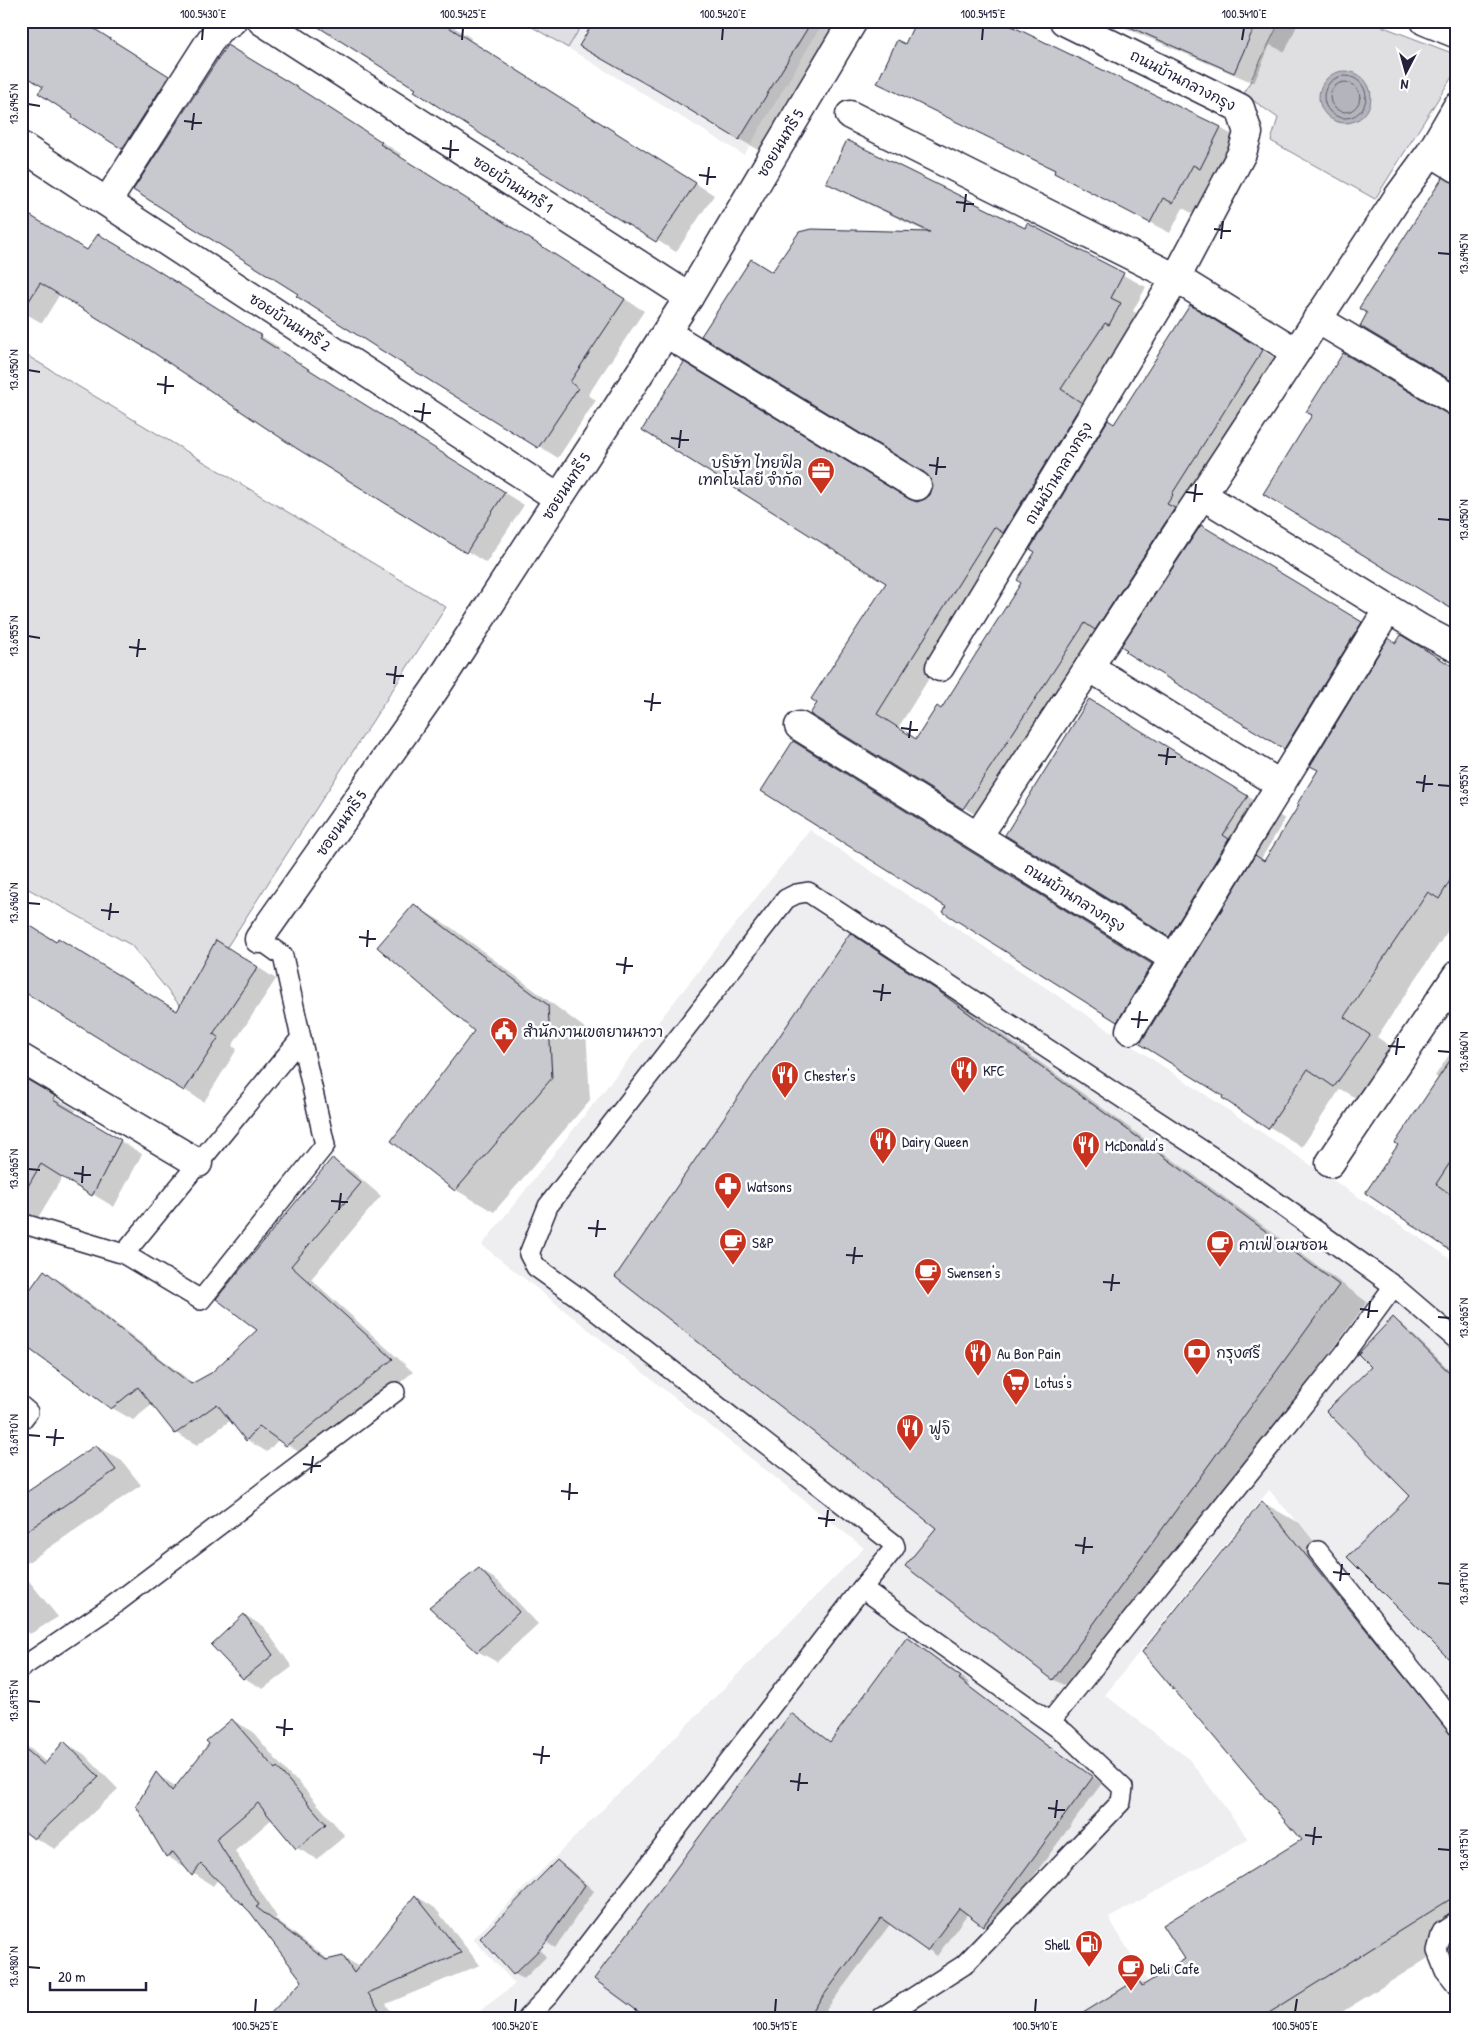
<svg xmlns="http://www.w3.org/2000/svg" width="1478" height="2039" font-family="'Patrick Hand','Playpen Sans Thai',sans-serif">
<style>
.built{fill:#eeeef1}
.green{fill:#dfdfe2;stroke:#80808e}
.water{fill:#b4b4bc;stroke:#7a7a88}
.shadow{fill:#0003}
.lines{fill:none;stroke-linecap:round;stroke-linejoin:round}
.shore{stroke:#5c5c6f;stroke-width:1}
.building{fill:#c8c8cf;stroke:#22223b}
.lane-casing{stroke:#22223b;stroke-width:22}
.street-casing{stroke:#22223b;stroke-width:31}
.secondary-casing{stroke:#22223b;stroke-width:31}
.lane{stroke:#fff;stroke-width:19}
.street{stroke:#fff;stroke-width:28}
.secondary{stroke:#fff;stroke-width:28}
.ticks{fill:none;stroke:#22223b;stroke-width:2}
.labels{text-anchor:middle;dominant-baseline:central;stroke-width:5;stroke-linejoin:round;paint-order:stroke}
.street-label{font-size:15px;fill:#22223b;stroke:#fff}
.poi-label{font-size:15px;fill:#22223b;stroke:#fff;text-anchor:start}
.neatline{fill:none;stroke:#22223b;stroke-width:2}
.ticks-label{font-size:12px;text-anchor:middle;fill:#22223b}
</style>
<rect width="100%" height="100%" fill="#fff"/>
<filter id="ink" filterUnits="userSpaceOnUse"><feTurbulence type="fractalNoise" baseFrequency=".02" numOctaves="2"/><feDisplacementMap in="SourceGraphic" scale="10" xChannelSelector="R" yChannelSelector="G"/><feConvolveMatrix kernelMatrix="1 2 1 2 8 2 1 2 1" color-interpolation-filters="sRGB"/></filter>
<g filter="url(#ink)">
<g class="built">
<path d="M584,21h240l-80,134 -176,-107z"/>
<path d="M810,830l647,433v443l-188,-216 -164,205 83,63 61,81 -140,79 60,100h-698l44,-34 -42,-45 391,-391 -382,-303z"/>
</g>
<g class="green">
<path d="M522,21h62l-16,27z"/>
<path d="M1280,21h88l89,34v14l-82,130 -104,-58 7,-23 -34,-24z"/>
<path d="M21,352l425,255 -261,405 -54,-67 -110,-60z"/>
</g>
<circle class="water" cx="1345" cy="97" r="26"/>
<g class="shadow">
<path d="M21,21h80l-6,9 94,59 -45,71 -70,-43 1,-2 -30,-29z"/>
<path d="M311,21h134l26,17 -1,3 244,154 -38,57 -260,-161 1,-3z"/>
<path d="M595,21h259l-82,137 -33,-19z"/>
<path d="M1109,21h190l-14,31 -15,-7 -16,38z"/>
<path d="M906,46l314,82 20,11 -20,40 -8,-3 -19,38 -10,-6 -13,25 -95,-49 -19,-13 -178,-89z"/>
<path d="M314,99l87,55 -2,3 245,154 -56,84 8,5 -38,58 -259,-164z"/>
<path d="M828,182l198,47 2,-4 118,62 -13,24 9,6 -14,18 -46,68 21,13 -87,123 -118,189 19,12 25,-29 80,-129 92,-157 98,-106 72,45 -298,457 -175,-107 76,-132 29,-79 9,-2 7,-7 2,-7 -2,-9 -159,-205 157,-39 -80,-39z"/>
<path d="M21,211l67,40 10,-16 39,23 143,90 -1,2 75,49 170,106 -38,58 -426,-269 -18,29 -21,-12z"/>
<path d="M1239,549l158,95 60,26v247l-80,120 26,18 -35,50 -28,-16 -38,58 -79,-49 2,-2 -79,-59 -29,-16 -169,-114 -155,-165 387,239 18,-29 -29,-16 -80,-236 196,119 -24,40 4,2 55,-91 -36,-22z"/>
<path d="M414,905l38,23 134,101 4,71 -96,112 -38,-22 -63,-49 83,-110z"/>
<path d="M21,921l157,92 58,-60 40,26 -44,67 5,3 -33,53 -178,-110 -1,1 -4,-2z"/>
<path d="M851,935l29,17 86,56 401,294 -284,394 -30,-17 -115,-152z"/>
<path d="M1453,1049l4,2v202l-90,-60 72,-114 -4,-3z"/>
<path d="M21,1078l55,32 -2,3 68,41 -28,53 -51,-31 -30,50 -12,-7z"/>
<path d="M332,1160l21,12 28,24 -70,83 102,93 -105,86 -29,-19 -12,13 -20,-12 -16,-20 -34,25 -21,-12 -23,-29 -20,16 -21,-12 -91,-67v-52l7,5 16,-22 21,12 129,100 17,-10 48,-44z"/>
<path d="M1393,1319l9,5 55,53v289l-45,-170 -39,-129z"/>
<path d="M96,1446l26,15 19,24 -120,82v-70z"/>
<path d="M1262,1502l37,21 158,196v221l-123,77 1,1h-231l34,-37 8,4 41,-26 116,-118z"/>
<path d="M479,1569l19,12 40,43 -41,38 -20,-11z"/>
<path d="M21,1571l37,46 -28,17 -9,-5z"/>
<path d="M245,1615l19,12 28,40 -29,22 -19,-11z"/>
<path d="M917,1644l53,39 -2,3 84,63 50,34 -109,148 -25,-18 -31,43 -46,-33 -71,95h-172l144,-303 39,28z"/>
<path d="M232,1720l20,11 38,45 7,4 48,56 -28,23 -20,-11 -24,-30 -38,33 42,66 -2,2 54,41 14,-3 17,10 56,-71 19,12 45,57 -94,39 9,14h-127l35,-37 -52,-70 -33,-32 -5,7 -46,-30 -11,-82 21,13z"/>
<path d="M64,1742l20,12 34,35 -63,60 -20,-11 -14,-46v-49l10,6 16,14z"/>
<path d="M557,1862l10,5 27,24 -39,57 -31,-21 22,30 -22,22 -10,-5 -32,-36z"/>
</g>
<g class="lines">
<g class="shore">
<circle cx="1345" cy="97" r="21"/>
<circle cx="1345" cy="97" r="15"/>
</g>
</g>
<g class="building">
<path d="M21,21h61l87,55 -47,73 -50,-31 1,-2 -35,-23 5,-6 -22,-14z"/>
<path d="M309,21h130l257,162 -40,59 -163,-100 -79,-51 2,-2z"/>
<path d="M594,21h218l-73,119 -79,-48 -81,-46z"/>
<path d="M916,21h85l220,106 -21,42 -7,-4 -20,38 -10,-5 -13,25 -96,-50 1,-3 -178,-87 20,-43 8,4z"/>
<path d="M1116,21h141l-23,52z"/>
<path d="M227,45l68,41 87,56 -2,2 245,155 -55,83 8,6 -40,60 -162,-101 -80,-51 2,-2 -165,-104z"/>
<path d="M847,140l178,88 2,-5 97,50 -13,25 10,5 -12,22 -4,-2 -44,66 21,14 -79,130 -9,-6 -117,187 39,25 21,-33 4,3 80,-126 -4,-3 18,-28 -5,-3 78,-129 6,4 76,-119 73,45 -91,144 1,1 -6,9 8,4 -80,122 -10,-7 -122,186 -153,-95 7,-11 -6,-4 75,-116 -244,-153 42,-68 225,137 8,3 8,-3 5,-4 3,-9 -3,-8 -5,-5 -224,-137 50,-77 21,13 27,-40 12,-3 119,3 -104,-49z"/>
<path d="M1443,177l14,7v200l-97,-58 7,-13 -8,-5z"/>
<path d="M21,210l66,40 11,-16 19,11 145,91 -2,2 75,48 170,106 -39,61 -170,-105 -145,-97 -111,-68 -19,31z"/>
<path d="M1343,353l106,62 8,3v194l-194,-118 49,-79 -6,-3z"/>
<path d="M1201,525l161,97 -78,127 -159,-97 2,-2 -6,-4z"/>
<path d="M1401,635l56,34v200l-18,30 -11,-7 -84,125 26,18 -36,52 -26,-18 -40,60 -46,-31 1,-2 -83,-52 115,-189 9,6 35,-56 -2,-1 21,-34 -8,-4 78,-128 8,5z"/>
<path d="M1089,699l159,97 -25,39 6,4 -60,98 -164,-102z"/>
<path d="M793,741l359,223 -35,58 -174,-110 3,-5 -185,-116z"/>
<path d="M414,904l134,101 4,73 -97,113 -64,-50 83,-110 -97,-84z"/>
<path d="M21,920l35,22 2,-4 119,73 39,-71 42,27 -45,67 6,3 -35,54 -163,-101z"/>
<path d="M850,933l87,57 402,295 -286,395 -148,-114 31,-38 -321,-251z"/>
<path d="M1457,1050v102l-21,32 21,15v56l-92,-62 33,-48 -3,-2z"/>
<path d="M21,1076l34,20 -2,4 68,40 -29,56 -51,-32 -20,34z"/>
<path d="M332,1158l29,25 -70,83 102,93 -107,87 -27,-20 -13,15 -29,-37 -42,30 -37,-47 -27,22 -90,-66v-41l23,-32 147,114 20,-11 46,-43 -41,-31z"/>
<path d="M1393,1317l64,63v287l-110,-110 63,-61 -84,-85 45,-44 -13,-13z"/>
<path d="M96,1445l20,25 -95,65v-39z"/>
<path d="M1262,1501l195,241v153l-196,123h-186l63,-39 4,7 43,-27 -22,-34 138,-85 -159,-188z"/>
<path d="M479,1568l40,44 -42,40 -48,-45z"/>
<path d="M244,1614l29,41 -30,24 -32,-34z"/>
<path d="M907,1637l54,40 -2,2 91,69 1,-1 42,30 -110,149 -24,-18 -32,43 -46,-33 -74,100h-160l-53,-39 197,-266 39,29z"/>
<path d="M232,1719l43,50 2,-2 49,57 -30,25 -38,-46 -42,36 43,66 -3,2 70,53 17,-4 11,17 61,-78 46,58 -93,40 16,25h-118l36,-37 -52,-69 -49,-48 -9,12 -19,-24 -7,5 -30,-51 20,-34 16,19 37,-47 -3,-3z"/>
<path d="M64,1741l35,36 -65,62 -13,-10v-84l23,20z"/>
<path d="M557,1860l28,25 -41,60 -31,30 -33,-37z"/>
</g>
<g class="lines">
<defs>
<g id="lane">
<path d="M21,1223l103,31 77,46 124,-155 -24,-107"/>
<path d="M124,1254l177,-216 -18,-82 -24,-17"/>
<path d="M21,1406l7,6 -7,9"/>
<path d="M1318,1551l139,175"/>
<path d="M862,1588l31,-38 2,-3 -1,-3 -316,-247 -42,-30 -7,-13 19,-48 238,-307 10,-5 12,-2 418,274 168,120 63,54"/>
<path d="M21,1668l90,-61 284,-215"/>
<path d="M1050,1722l294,-368 50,-68"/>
<path d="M1457,1922l-15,10 -5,19 8,20 12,15"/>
<path d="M527,2018l22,-23 313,-407 203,145 58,55 -2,14 -157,163 -83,53"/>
</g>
<g id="street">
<path d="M262,21l427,276"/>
<path d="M850,115l326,163 120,74"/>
<path d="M21,146l537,352"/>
<path d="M1431,152l26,16"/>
<path d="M107,202l103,-161 9,-12 13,-8"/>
<path d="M1317,319l140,83"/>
<path d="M666,333l251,153"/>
<path d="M1202,495l219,134 36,19"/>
<path d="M940,667l236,-389 66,-125 6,-20 -8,-25 -176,-87"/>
<path d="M1089,667l192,118"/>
<path d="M799,726l374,232"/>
<path d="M978,836l420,-639 33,-45 26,-45"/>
<path d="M259,939l176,-250 254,-392 164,-276"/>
<path d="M1130,1030l258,-421"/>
<path d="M21,1058l177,105"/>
<path d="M1330,1163l127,-188"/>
</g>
<path id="secondary" d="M1425,21l32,13"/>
</defs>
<use href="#lane" class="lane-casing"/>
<use href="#street" class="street-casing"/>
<use href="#secondary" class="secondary-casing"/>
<use href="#lane" class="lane"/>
<use href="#street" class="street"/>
<use href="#secondary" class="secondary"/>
</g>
</g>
<path class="ticks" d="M202,40l1,-12M462,40l1,-12M722,40l1,-12M982,40l1,-12M1242,40l2,-12M28,104l12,2M184,121l18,2M192,130l2,-17M442,148l17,2M450,158l1,-18M699,175l17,2M707,185l2,-18M956,202l18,2M964,212l2,-18M1214,229l17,2M1221,239l2,-18M1438,253l12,1M28,370l12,2M157,384l17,2M165,394l1,-18M414,411l17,2M422,421l2,-18M671,438l18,2M679,448l2,-18M929,465l17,2M936,475l2,-18M1186,492l17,2M1194,502l2,-18M1438,519l12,1M28,636l12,2M129,647l17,2M137,657l2,-18M386,674l18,2M394,684l2,-18M644,701l17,2M651,711l2,-18M901,728l17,2M909,738l2,-17M1158,755l18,2M1166,765l2,-17M1416,782l17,2M1438,785l12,1M1423,792l2,-17M28,903l12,1M101,910l18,2M109,920l2,-17M359,937l17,2M367,947l1,-17M616,964l17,2M624,974l2,-17M873,991l18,2M881,1001l2,-17M1131,1019l17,1M1138,1028l2,-17M1388,1046l17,1M1438,1051l12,1M1396,1055l2,-17M28,1169l12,1M74,1173l17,2M82,1183l1,-17M331,1201l17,1M339,1210l2,-17M588,1228l18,1M596,1237l2,-17M846,1255l17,1M853,1264l2,-17M1103,1282l17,1M1111,1291l2,-17M1360,1309l18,2M1438,1317l12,1M1368,1318l2,-17M28,1435l12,1M46,1437l18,1M54,1446l2,-17M303,1464l18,2M311,1473l2,-17M561,1491l17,2M569,1500l1,-17M818,1518l17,2M826,1527l2,-17M1075,1545l18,2M1083,1554l2,-17M1333,1572l17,2M1340,1581l2,-17M1438,1583l12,1M28,1701l12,1M276,1727l17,2M284,1736l1,-17M533,1754l17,2M541,1764l2,-18M790,1781l18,2M798,1791l2,-18M1048,1808l17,2M1055,1818l2,-18M1305,1835l17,2M1313,1845l2,-18M1438,1849l12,1M28,1967l12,1M255,2012l1,-13M515,2012l1,-13M775,2012l1,-13M1035,2012l1,-13M1295,2012l2,-13"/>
<defs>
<symbol id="office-pin" viewBox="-11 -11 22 30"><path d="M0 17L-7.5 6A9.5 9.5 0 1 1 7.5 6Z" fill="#c8321e" stroke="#fff"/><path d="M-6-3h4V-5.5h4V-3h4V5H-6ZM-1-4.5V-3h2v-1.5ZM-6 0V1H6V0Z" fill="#fff"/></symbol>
<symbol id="civic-pin" viewBox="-11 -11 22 30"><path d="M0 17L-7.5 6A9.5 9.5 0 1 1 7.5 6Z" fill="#c8321e" stroke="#fff"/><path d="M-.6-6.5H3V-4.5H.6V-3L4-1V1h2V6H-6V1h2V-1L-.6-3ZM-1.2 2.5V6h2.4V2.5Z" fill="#fff"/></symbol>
<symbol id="restaurant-pin" viewBox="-11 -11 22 30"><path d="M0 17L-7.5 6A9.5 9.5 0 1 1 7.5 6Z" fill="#c8321e" stroke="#fff"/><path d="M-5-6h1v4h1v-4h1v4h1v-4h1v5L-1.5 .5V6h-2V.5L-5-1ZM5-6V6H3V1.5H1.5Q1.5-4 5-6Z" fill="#fff"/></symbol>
<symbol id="pharmacy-pin" viewBox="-11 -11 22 30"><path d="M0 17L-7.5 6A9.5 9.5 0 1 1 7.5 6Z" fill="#c8321e" stroke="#fff"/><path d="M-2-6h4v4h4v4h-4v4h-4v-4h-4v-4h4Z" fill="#fff"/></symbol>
<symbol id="cafe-pin" viewBox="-11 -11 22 30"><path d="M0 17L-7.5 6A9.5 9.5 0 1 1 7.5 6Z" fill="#c8321e" stroke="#fff"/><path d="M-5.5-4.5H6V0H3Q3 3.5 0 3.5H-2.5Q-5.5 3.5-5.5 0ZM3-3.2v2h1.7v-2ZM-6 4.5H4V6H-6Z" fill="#fff"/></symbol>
<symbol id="bank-pin" viewBox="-11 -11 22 30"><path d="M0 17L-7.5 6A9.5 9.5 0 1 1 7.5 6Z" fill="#c8321e" stroke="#fff"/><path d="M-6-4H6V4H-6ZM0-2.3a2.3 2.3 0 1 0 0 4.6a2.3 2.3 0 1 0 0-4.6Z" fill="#fff"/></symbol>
<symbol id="supermarket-pin" viewBox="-11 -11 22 30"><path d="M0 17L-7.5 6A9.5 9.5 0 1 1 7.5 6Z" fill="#c8321e" stroke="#fff"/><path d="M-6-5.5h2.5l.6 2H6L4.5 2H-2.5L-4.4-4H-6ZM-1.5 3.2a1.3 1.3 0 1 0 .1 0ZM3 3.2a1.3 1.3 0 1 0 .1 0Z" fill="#fff"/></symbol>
<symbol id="fuel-pin" viewBox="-11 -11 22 30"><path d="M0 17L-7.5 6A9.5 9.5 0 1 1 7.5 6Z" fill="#c8321e" stroke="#fff"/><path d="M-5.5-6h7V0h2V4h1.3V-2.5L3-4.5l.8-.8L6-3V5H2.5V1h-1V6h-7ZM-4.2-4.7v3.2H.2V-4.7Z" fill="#fff"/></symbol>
</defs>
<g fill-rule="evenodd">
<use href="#office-pin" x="805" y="455" width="32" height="43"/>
<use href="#civic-pin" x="488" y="1015" width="32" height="43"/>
<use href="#restaurant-pin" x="948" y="1054" width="32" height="43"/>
<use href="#restaurant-pin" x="769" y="1059" width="32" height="43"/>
<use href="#restaurant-pin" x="867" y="1125" width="32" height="43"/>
<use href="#restaurant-pin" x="1070" y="1129" width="32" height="43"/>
<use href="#pharmacy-pin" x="712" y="1170" width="32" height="43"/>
<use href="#cafe-pin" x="717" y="1226" width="32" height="43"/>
<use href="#cafe-pin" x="1204" y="1228" width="32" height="43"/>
<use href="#cafe-pin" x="912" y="1256" width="32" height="43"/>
<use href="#bank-pin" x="1181" y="1336" width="32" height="43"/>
<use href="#restaurant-pin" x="962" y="1337" width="32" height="43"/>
<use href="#supermarket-pin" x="1000" y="1366" width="32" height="43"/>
<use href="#restaurant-pin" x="894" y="1412" width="32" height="43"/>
<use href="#fuel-pin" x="1073" y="1928" width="32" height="43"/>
<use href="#cafe-pin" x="1115" y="1952" width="32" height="43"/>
</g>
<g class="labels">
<g class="street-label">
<text transform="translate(1183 80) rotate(27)">ถนนบ้านกลางกรุง</text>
<text transform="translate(780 143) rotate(-59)">ซอยนนทรี 5</text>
<text transform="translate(513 184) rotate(33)">ซอยบ้านนทรี 1</text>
<text transform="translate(290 322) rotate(33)">ซอยบ้านนทรี 2</text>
<text transform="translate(1058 473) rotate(-59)">ถนนบ้านกลางกรุง</text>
<text transform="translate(566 486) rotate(-57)">ซอยนนทรี 5</text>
<text transform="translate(341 823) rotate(-55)">ซอยนนทรี 5</text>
<text transform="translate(1075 897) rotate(32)">ถนนบ้านกลางกรุง</text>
</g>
<g class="poi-label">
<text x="802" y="462" text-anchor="end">บริษัท ไทยฟิล<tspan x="802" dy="17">เทคโนโลยี จำกัด</tspan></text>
<text x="523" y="1031">สำนักงานเขตยานนาวา</text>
<text x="983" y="1070">KFC</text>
<text x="804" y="1075">Chester's</text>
<text x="902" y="1141">Dairy Queen</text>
<text x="1105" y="1145">McDonald's</text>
<text x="747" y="1186">Watsons</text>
<text x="752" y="1242">S&amp;P</text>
<text x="1239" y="1244">คาเฟ่ อเมซอน</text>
<text x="947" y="1272">Swensen's</text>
<text x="1216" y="1352">กรุงศรี</text>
<text x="997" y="1353">Au Bon Pain</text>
<text x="1035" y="1382">Lotus's</text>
<text x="929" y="1428">ฟูจิ</text>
<text x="1070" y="1944" text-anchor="end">Shell</text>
<text x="1150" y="1968">Deli Cafe</text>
</g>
</g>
<rect width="1478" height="2039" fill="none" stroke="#fff" stroke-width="55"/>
<g transform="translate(1406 72) rotate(186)" stroke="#ffffff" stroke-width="4" paint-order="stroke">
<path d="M0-4L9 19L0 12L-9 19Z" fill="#22223b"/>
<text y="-8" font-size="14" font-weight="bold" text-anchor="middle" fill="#22223b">N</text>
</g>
<path d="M50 1982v8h96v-8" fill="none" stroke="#22223b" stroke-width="2.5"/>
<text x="58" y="1982" font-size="15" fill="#22223b" stroke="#ffffff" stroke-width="4" paint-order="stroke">20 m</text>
<rect x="28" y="28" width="1422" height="1984" class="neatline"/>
<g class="ticks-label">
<text x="203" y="18">100.5430°E</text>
<text x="463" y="18">100.5425°E</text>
<text x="723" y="18">100.5420°E</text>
<text x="983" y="18">100.5415°E</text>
<text x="1244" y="18">100.5410°E</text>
<text transform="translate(14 104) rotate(-90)" y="4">13.6945°N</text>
<text transform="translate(1464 254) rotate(-90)" y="4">13.6945°N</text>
<text transform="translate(14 370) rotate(-90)" y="4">13.6950°N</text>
<text transform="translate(1464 520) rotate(-90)" y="4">13.6950°N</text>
<text transform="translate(14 636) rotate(-90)" y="4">13.6955°N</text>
<text transform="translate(1464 786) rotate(-90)" y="4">13.6955°N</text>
<text transform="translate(14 903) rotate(-90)" y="4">13.6960°N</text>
<text transform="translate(1464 1052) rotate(-90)" y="4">13.6960°N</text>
<text transform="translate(14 1169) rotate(-90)" y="4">13.6965°N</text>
<text transform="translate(1464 1318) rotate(-90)" y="4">13.6965°N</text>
<text transform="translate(14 1435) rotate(-90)" y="4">13.6970°N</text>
<text transform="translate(1464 1584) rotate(-90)" y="4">13.6970°N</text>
<text transform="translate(14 1701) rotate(-90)" y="4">13.6975°N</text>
<text transform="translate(1464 1850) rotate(-90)" y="4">13.6975°N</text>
<text transform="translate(14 1967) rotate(-90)" y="4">13.6980°N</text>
<text x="255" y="2030">100.5425°E</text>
<text x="515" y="2030">100.5420°E</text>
<text x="775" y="2030">100.5415°E</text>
<text x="1035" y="2030">100.5410°E</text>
<text x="1295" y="2030">100.5405°E</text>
</g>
</svg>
